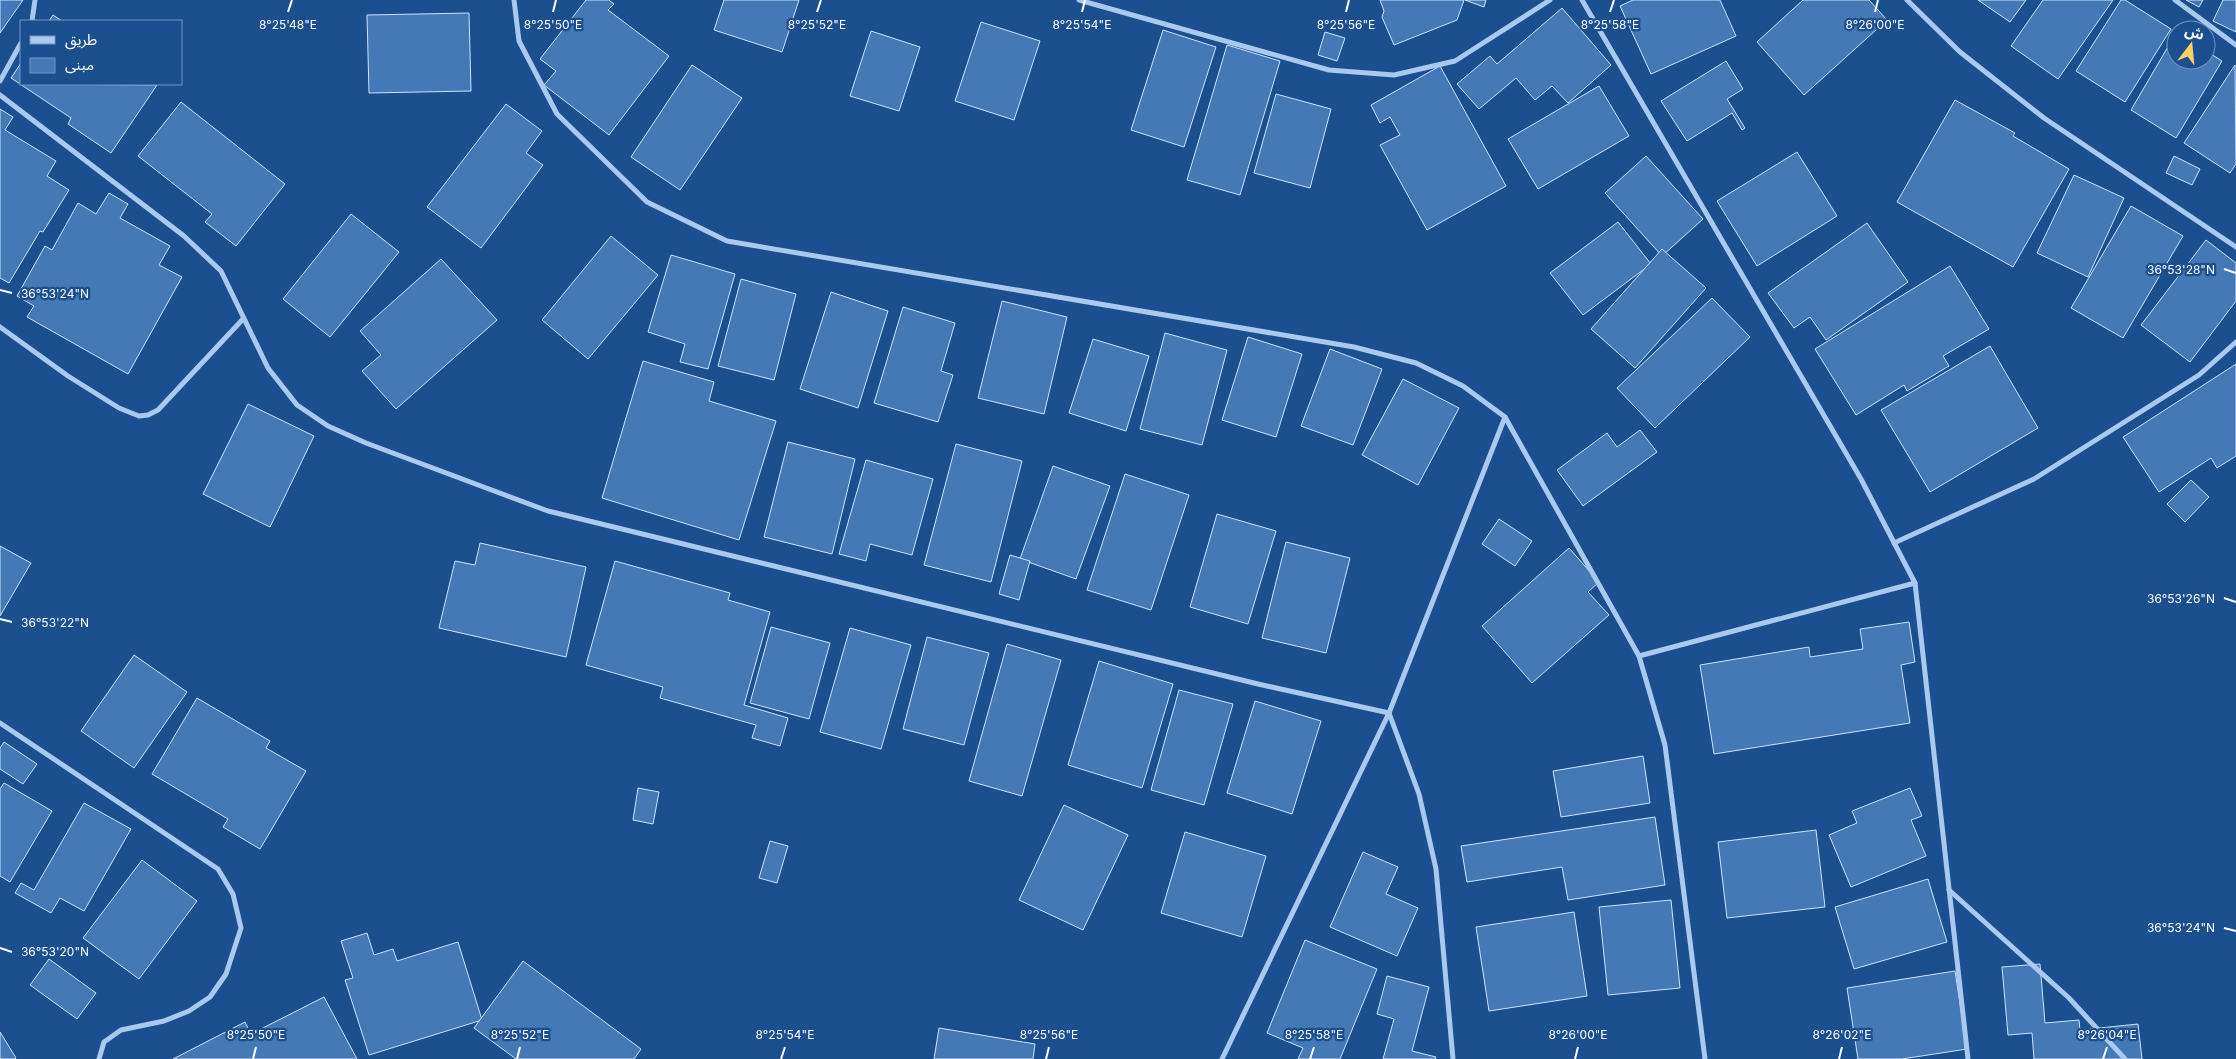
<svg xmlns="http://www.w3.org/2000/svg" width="2236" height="1059" font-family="Inter,'Noto Sans Arabic',sans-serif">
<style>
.building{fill:#4478b7;stroke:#cfe3fa}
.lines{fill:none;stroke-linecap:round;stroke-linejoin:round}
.street{stroke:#a9c9ee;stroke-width:5}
.ticks{fill:none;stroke:#fff;stroke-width:2}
.ticks-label{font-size:12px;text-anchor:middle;fill:#fff;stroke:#1b4f8f;stroke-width:4.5;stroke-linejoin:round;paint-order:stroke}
</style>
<rect width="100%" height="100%" fill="#1b4f8f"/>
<g class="building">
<path d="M0,0h23l-23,33z"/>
<path d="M586,0h23l5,4 -6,6 61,46 -60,79 -65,-50 12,-14 -16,-12z"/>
<path d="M724,0h75l-17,52 -68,-22z"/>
<path d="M1380,0h84l-7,20 -63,25 -12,-28 2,-6z"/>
<path d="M1465,0h21l-2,7z"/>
<path d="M1633,0h87l16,36 -85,38 -31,-68z"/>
<path d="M1803,0h66l18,20 -83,75 -47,-53z"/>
<path d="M1978,0h48l-16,22z"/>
<path d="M2043,0h70l-55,79 -47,-33z"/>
<path d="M2121,0h4l46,29 -46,73 -49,-31z"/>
<path d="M2186,0h17l-4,7z"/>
<path d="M2223,0h13v32l-23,-11z"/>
<path d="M1562,8l49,57 -43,38 -16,-17 -17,14 -19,-22 -37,31 -22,-25 33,-28 7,8z"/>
<path d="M469,13l2,78 -102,2 -2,-78z"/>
<path d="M53,15l9,6h-13z"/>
<path d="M981,22l59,19 -26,79 -59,-19z"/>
<path d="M1163,30l53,17 -32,100 -53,-17z"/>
<path d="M871,31l49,16 -21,64 -49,-15z"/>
<path d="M1325,32l20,6 -8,23 -19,-6z"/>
<path d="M2176,33v27h30v-9l16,10 -46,77 -45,-28z"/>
<path d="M1227,45l53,16 -40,134 -53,-15z"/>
<path d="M1726,61l17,28 -16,10 18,29 -3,2 -10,-17 -45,28 -26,-40z"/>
<path d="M21,63v21l136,1 -46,68 -43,-29 3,-6 -60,-40z"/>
<path d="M692,65l50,33 -62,92 -49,-33z"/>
<path d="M2235,65l1,99 -6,9 -46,-30z"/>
<path d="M1440,66l66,120 -79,44 -47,-85 20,-10 -10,-18 -10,6 -9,-18z"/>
<path d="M1599,86l30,50 -91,53 -30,-50z"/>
<path d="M1276,94l55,15 -21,79 -56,-15z"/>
<path d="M1955,100l60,33 -2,3 56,33 -56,98 -116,-65z"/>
<path d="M181,102l104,82 -49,62 -31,-24 7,-8 -74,-58z"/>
<path d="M506,104l36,27 -16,22 17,12 -62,83 -54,-41z"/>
<path d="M0,109l13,8 -8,13 51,31 -9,15 22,14 -26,42 -3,-1 -31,52 -9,-5z"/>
<path d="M1797,152l40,64 -80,50 -40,-65z"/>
<path d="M1646,156l57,63 -41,37 -57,-63z"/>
<path d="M2174,156l26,13 -8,16 -26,-12z"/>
<path d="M2074,175l50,23 -36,79 -51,-24z"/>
<path d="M109,193l19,11 -8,14 50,28 -11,19 23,12 -54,97 -101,-57 7,-11 -17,-10 28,-50 7,4 26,-47 18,11z"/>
<path d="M2131,206l52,30 -60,102 -52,-30z"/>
<path d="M351,214l48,38 -69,85 -47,-38z"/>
<path d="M1618,222l33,42 -68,51 -33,-42z"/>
<path d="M1867,223l41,59 -82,58 -16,-23 -16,11 -26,-35z"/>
<path d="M611,236l47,39 -70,84 -46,-39z"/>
<path d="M2206,240l30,23v38l-46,61 -49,-37z"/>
<path d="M1662,249l44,39 -71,80 -44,-39z"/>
<path d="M671,255l64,19 -27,95 -28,-7 5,-18 -37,-12z"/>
<path d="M441,259l56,61 -101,89 -34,-38 19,-16 -21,-24z"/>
<path d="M1950,266l39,63 -46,27 6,10 -42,25 -3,-6 -48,30 -41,-66z"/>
<path d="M741,279l55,15 -22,86 -56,-14z"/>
<path d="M831,292l57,19 -30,97 -58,-19z"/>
<path d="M1712,298l38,39 -95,91 -38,-40z"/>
<path d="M1002,301l65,16 -23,97 -66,-16z"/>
<path d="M903,307l52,16 -14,48 12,4 -15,47 -64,-19z"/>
<path d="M1165,333l62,17 -25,95 -62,-16z"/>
<path d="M1248,337l54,17 -26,83 -54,-17z"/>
<path d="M1093,339l56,17 -23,75 -57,-18z"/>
<path d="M1990,346l48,82 -108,64 -49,-82z"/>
<path d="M1330,349l52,20 -29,76 -52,-19z"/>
<path d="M643,361l71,21 -5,19 67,20 -37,119 -137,-42z"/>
<path d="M2236,364v92l-19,12 -6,-10 -52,34 -36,-55z"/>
<path d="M1403,379l56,29 -41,77 -56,-30z"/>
<path d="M248,404l66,32 -44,91 -67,-33z"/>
<path d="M1640,430l17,22 -74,54 -26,-36 50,-37 10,14z"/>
<path d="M788,442l67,17 -23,95 -68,-17z"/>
<path d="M956,444l66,17 -31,121 -67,-17z"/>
<path d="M866,460l67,19 -21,76 -42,-11 -4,17 -27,-7z"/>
<path d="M1053,466l57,20 -34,93 -56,-20z"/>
<path d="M1125,474l64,21 -38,115 -64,-20z"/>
<path d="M2191,480l18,17 -24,25 -18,-18z"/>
<path d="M1217,514l59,17 -28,93 -58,-17z"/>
<path d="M1499,519l33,22 -17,25 -33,-22z"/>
<path d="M1286,542l64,16 -24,95 -64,-15z"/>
<path d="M480,543l106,24 -20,90 -127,-29 16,-67 20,4z"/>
<path d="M0,546l31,17 -31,53z"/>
<path d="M1569,548l30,34 -11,10 21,23 -77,68 -50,-57z"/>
<path d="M1010,555l20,6 -11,39 -20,-6z"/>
<path d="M615,561l115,32 -2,7 42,12 -26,93 44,13 -8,28 -28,-8 4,-13 -96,-27 3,-11 -77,-22z"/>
<path d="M1909,622l6,40 -14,3 9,58 -196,31 -14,-89 109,-18 1,10 53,-8 -3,-20z"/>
<path d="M771,627l59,16 -21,76 -59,-16z"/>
<path d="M850,628l61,17 -30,104 -61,-17z"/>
<path d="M927,637l62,16 -25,92 -61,-16z"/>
<path d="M1007,644l54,16 -39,136 -53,-15z"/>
<path d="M134,655l53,37 -53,76 -53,-37z"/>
<path d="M1099,661l74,23 -31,104 -74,-23z"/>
<path d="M1179,690l54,14 -29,101 -53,-15z"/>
<path d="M197,698l73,43 -4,7 40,23 -46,78 -37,-22 5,-8 -76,-45z"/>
<path d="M1255,701l66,20 -29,93 -65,-21z"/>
<path d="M4,742l33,22 -14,20 -23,-15v-21z"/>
<path d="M1643,756l7,47 -89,14 -8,-46z"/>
<path d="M4,783l48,28 -42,71 -10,-6v-87z"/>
<path d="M638,788l21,4 -6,32 -20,-4z"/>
<path d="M1910,788l12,28 -11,4 15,36 -75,31 -22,-52 28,-12 -5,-12z"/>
<path d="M84,803l47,26 -47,82 -24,-13 -9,15 -36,-20 6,-10 13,7z"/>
<path d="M1064,805l64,30 -45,95 -64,-30z"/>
<path d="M1655,817l10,68 -97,15 -6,-33 -95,15 -6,-36z"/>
<path d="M1816,830l9,77 -98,11 -9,-76z"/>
<path d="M1185,832l81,24 -24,81 -81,-24z"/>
<path d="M770,841l18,5 -11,37 -18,-5z"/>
<path d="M1363,852l35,15 -12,27 32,14 -21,48 -67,-29z"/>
<path d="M142,860l55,41 -58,78 -56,-41z"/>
<path d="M1928,879l19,63 -93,27 -19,-62z"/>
<path d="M1671,900l9,88 -72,7 -9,-88z"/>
<path d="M1574,912l13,84 -98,15 -13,-84z"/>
<path d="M367,933l7,22 19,-6 4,12 61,-19 24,78 -113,35 -24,-75 8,-2 -12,-37z"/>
<path d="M1305,940l72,29 -37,90h-42l5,-11 -36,-15z"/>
<path d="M49,959l47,34 -19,26 -47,-34z"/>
<path d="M523,961l118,88 -7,10h-118l-42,-31z"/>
<path d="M2040,964l5,59 34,-3 1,10 58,-6 4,35h-108l-2,-26 -24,2 -6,-68z"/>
<path d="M1955,971l12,78 -65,10h-44l-11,-71z"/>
<path d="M1387,976l42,11 -17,64 24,6 -1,2h-52l11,-40 -17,-5z"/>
<path d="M324,997l33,62h-184l72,-37 6,12z"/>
<path d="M939,1028l96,16 -2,15h-99z"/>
<path d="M0,1032l16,26 -1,1h-15z"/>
</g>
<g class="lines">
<g class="street">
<path d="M514,0l5,41 38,73 90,88 80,39 627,106 62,16 47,23 42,31 134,239 26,89 40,314"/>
<path d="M1079,0l250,70 65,5 61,-14 95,-61"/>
<path d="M1582,0l279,479 54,104 53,476"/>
<path d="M1907,0l53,52 84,66 192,129"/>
<path d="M2175,0l61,45"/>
<path d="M32,21l3,-21"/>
<path d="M0,81l21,-38"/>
<path d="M0,95l184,141 37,35 47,97 29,37 31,21 38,17 182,68 710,173 131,29 30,81 17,75 17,190"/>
<path d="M0,327l68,49 51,32 20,8 9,-1 10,-5 85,-91"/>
<path d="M1894,543l140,-64 165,-104 37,-33"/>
<path d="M1639,656l276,-73"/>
<path d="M0,723l218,146 15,25 8,34 -15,46 -16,23 -21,14 -25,10 -43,9 -17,12 -5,17"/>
<path d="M1949,890l120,108 56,61"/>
<path d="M1222,1059l167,-346 116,-296"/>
</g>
</g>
<path class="ticks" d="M288,12l4,-12M553,12l3,-12M817,12l4,-12M1082,12l3,-12M1346,12l3,-12M1610,12l4,-12M1875,12l3,-12M2224,269l12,4M0,290l12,3M2224,598l12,4M0,619l12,3M2224,928l12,3M0,948l12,4M253,1059l3,-12M517,1059l3,-12M781,1059l4,-12M1046,1059l3,-12M1310,1059l4,-12M1575,1059l3,-12M1839,1059l3,-12M2103,1059l4,-12"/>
<g class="ticks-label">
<text x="288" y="29">8°25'48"E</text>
<text x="553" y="29">8°25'50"E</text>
<text x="817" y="29">8°25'52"E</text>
<text x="1082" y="29">8°25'54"E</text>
<text x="1346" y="29">8°25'56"E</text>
<text x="1610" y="29">8°25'58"E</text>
<text x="1875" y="29">8°26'00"E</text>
<text x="2181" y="274">36°53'28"N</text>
<text x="55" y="298">36°53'24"N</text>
<text x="2181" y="603">36°53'26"N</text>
<text x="55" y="627">36°53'22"N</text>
<text x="2181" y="932">36°53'24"N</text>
<text x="55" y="956">36°53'20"N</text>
<text x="256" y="1039">8°25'50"E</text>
<text x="520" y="1039">8°25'52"E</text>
<text x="785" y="1039">8°25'54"E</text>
<text x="1049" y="1039">8°25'56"E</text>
<text x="1314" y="1039">8°25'58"E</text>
<text x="1578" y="1039">8°26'00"E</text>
<text x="1842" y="1039">8°26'02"E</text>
<text x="2107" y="1039">8°26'04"E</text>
</g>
<rect x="20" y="20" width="162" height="65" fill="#1b4f8f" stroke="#7695bc"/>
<rect x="30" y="36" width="25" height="8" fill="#a9c9ee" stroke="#7695bc"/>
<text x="65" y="45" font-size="15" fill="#ffffff">طريق</text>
<rect x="30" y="58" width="25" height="15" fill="#4478b7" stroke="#7695bc"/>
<text x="65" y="70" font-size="15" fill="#ffffff">مبنى</text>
<g transform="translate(2191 45) rotate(16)"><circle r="24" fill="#1b4f8f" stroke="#7695bc"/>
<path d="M0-4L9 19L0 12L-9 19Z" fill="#ffd166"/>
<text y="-8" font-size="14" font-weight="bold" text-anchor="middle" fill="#ffffff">ش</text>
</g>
</svg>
